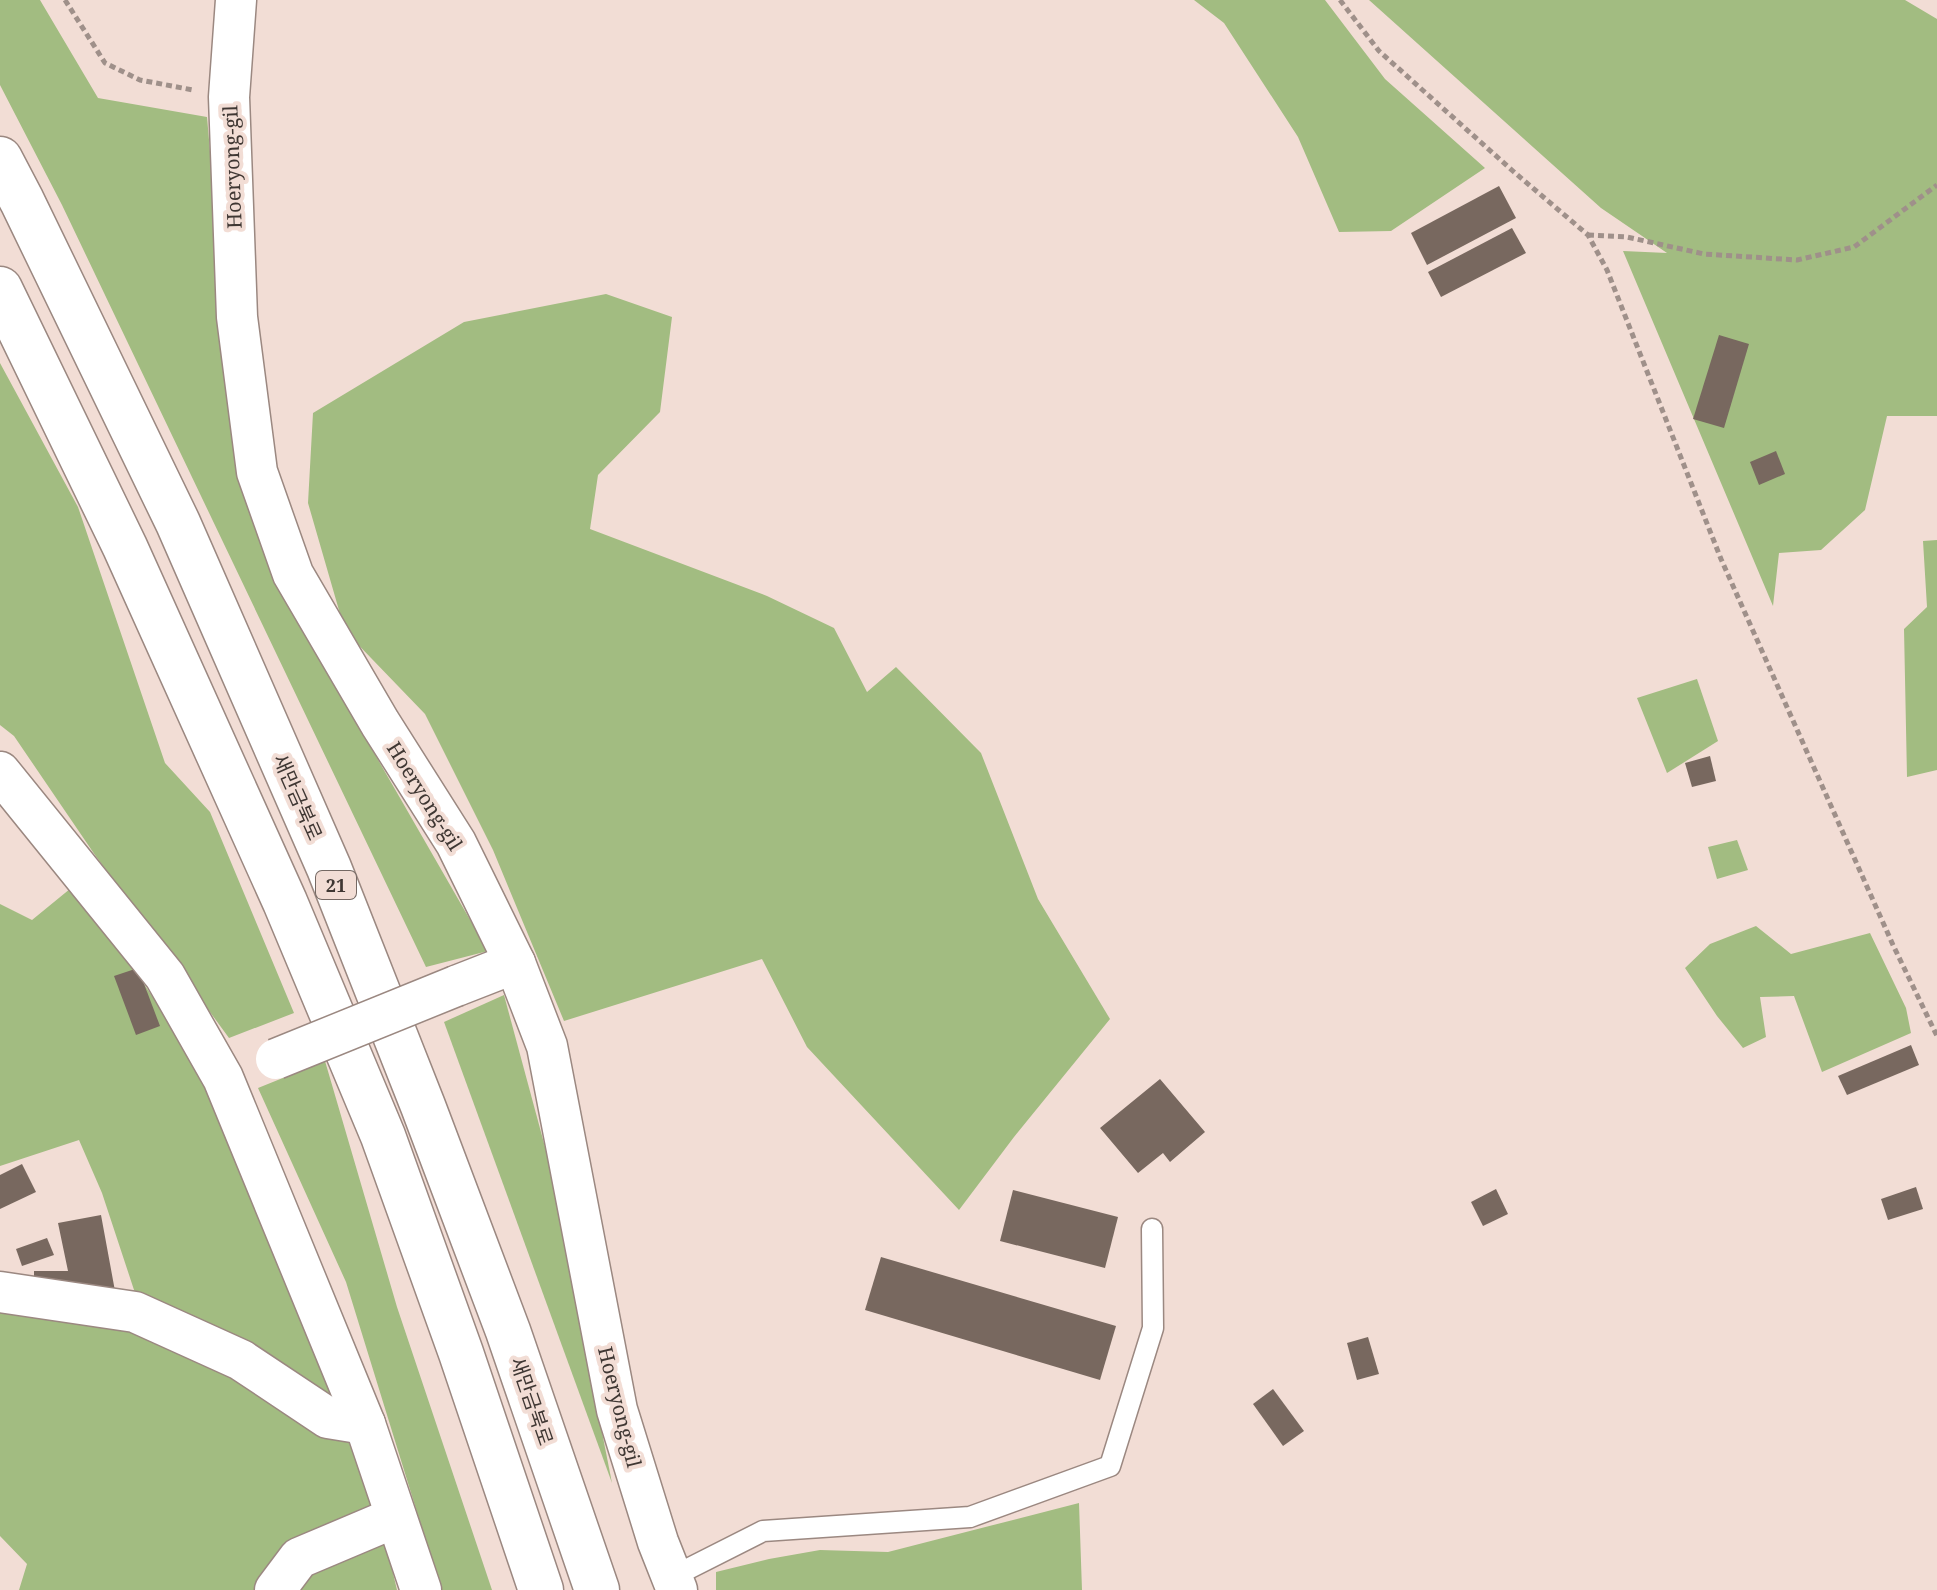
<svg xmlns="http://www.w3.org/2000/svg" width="1937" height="1590" font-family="'Noto Serif','Noto Sans KR',serif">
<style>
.green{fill:#a2bc81}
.building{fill:#78685f}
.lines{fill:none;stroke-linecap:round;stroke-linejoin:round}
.service-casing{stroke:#9b8881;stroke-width:23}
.minor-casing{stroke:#9b8881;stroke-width:43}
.trunk-casing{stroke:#9b8881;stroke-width:47}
.path{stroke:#9f908a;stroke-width:5;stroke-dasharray:6 4;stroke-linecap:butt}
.service{stroke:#fff;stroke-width:20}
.minor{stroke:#fff;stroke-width:40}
.trunk{stroke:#fff;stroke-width:44}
.minor-bridge-casing{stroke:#9b8881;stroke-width:43;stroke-linecap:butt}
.minor-bridge{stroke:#fff;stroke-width:40}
.labels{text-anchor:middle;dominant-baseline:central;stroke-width:8;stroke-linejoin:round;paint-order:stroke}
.shield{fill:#f2ddd5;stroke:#756964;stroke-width:2}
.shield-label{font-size:18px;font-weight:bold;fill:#3f3733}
.street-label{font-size:20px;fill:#3f3733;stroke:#f2ddd5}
</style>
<rect width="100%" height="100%" fill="#f2ddd5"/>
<g class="green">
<path d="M0,0h40l58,98 109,19 32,363 111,231 138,240 -62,16 -364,-762 -62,-120z"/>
<path d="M1194,0h131l60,79 100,89 -94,63 -52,1 -41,-95 -74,-114z"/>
<path d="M1369,0h536l32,19v397h-50l-22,94 -44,40 -42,3 -6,53 -150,-355 44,2 -66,-45z"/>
<path d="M606,294l66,23 -12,95 -62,63 -8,54 177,67 67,32 33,64 29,-25 85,86 57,146 72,120 -96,118 -55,73 -152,-163 -45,-88 -198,62 -71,-171 -68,-136 -80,-83 -37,-128 5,-90 151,-91z"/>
<path d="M0,363l78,144 87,256 45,49 84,201 -65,25 -134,-183 -81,-119 -14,-11z"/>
<path d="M1937,540v230l-30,7 -3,-148 23,-22 -4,-66z"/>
<path d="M1697,679l21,62 -51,32 -30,-75z"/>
<path d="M1737,840l11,30 -31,9 -9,-32z"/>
<path d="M76,884l110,162 92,200 93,234 26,110h-378l8,-26 -27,-28v-245l137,8 -35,-106 -23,-53 -79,26v-262l32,16z"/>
<path d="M1756,926l35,28 79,-21 36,75 5,25 -89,39 -28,-76 -34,1 6,40 -23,11 -26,-32 -32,-48 25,-24z"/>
<path d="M504,995l44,163 64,325 -168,-461z"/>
<path d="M325,1061l72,246 95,283h-51l-95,-308 -88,-194z"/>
<path d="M1079,1503l3,87h-366v-18l53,-13 51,-9 68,2z"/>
</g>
<g class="building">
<path d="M1499,186l17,32 -89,47 -16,-32z"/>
<path d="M1512,228l14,25 -85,44 -13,-25z"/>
<path d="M1719,335l30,9 -25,84 -31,-9z"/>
<path d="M1776,451l9,23 -26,11 -9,-23z"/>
<path d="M1710,756l6,25 -24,6 -7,-24z"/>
<path d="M138,968l22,58 -24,9 -22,-59z"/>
<path d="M1911,1045l8,20 -72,30 -9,-19z"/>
<path d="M1160,1079l45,53 -35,30 -7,-9 -25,20 -38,-45z"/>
<path d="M22,1164l14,28 -36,17v-34z"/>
<path d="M1916,1187l7,22 -35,11 -7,-21z"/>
<path d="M1496,1189l12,25 -25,12 -12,-24z"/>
<path d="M1013,1190l105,27 -13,51 -105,-27z"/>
<path d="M101,1215l14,76 -81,-5v-15h34l-10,-48z"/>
<path d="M47,1238l7,17 -32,11 -6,-17z"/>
<path d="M881,1257l235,69 -16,54 -235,-70z"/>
<path d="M1368,1337l11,37 -22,6 -10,-37z"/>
<path d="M1273,1389l31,42 -21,15 -30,-42z"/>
</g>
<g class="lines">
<defs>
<path id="service" d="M672,1577l91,-46 207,-14 140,-51 43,-138 -1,-99"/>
<g id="minor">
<path d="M236,0l-7,97 8,220 20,155 36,102 87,149 76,120 59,120 32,83 70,364 41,132 19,48"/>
<path d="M0,772l165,204 58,102 142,346 56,166"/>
<path d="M456,986l59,-23"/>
<path d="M0,1292l135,20 106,48 87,58 37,6"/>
<path d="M275,1590l24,-32 97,-41"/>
</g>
<g id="trunk">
<path d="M0,159l22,42 156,322 151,345 94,238 85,225 89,259"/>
<path d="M0,289l125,258 160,355 98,234 78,217 80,237"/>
</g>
</defs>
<use href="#service" class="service-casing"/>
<use href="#minor" class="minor-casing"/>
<use href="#trunk" class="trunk-casing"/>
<g class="path">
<path d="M65,0l40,63 35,17 53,10"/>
<path d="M1340,0l39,51 135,121 74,63 19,35 114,289 172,386 44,91"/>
<path d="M1588,235l39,2 77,17 93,6 57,-13 83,-62"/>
</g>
<use href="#service" class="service"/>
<use href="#minor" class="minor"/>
<use href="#trunk" class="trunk"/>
<defs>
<path id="minor-bridge" d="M276,1059l180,-73"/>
</defs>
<use href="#minor-bridge" class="minor-bridge-casing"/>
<use href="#minor-bridge" class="minor-bridge"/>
</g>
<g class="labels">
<rect class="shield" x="316" y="871" width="40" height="28" rx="6"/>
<g class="shield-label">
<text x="336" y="885">21</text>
</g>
<g class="street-label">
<text transform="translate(232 167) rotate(-92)">Hoeryong-gil</text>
<text transform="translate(425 796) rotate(58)">Hoeryong-gil</text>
<text transform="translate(298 797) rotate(66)">새만금북로</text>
<text transform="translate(532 1401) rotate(71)">새만금북로</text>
<text transform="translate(620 1407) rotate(76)">Hoeryong-gil</text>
</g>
</g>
</svg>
